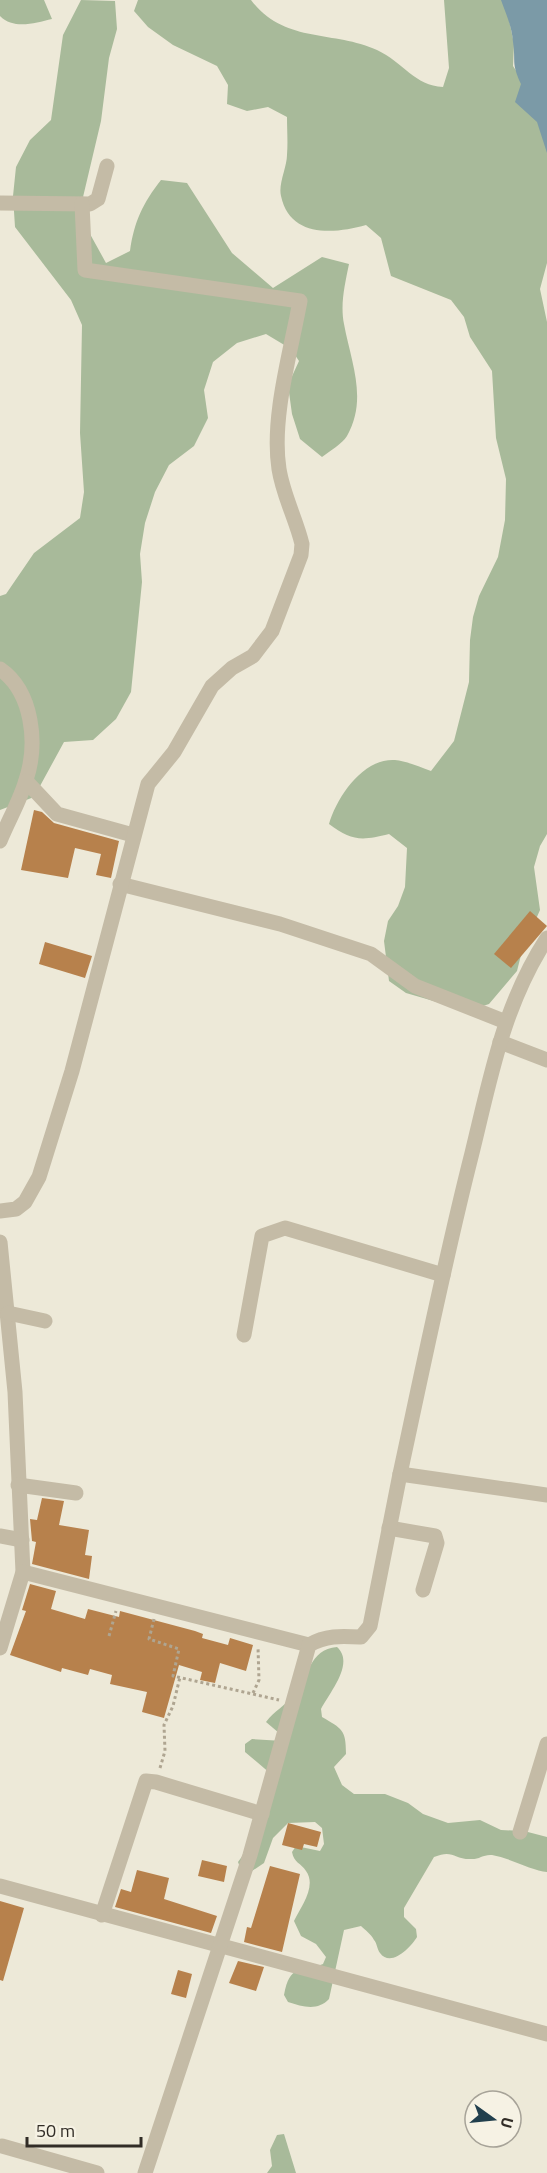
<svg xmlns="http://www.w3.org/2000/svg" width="547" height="2173" font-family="'Titillium Web',sans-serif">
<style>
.green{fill:#a8ba9a}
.water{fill:#7b9aa7}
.building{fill:#b7814c}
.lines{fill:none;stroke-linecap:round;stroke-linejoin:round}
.path{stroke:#afa591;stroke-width:3;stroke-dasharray:3 3;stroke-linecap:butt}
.minor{stroke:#c4bba6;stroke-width:15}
</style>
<rect width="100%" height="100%" fill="#ede9d8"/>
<g class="green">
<path d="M0,0h44l8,19c-17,4 -38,11 -52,-3z"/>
<path d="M81,0l34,1 2,28 -8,29 -8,63 -22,93 27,49 24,-12c4,-29 13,-48 31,-71l26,3 45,70 41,35 49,-31 27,7c-4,20 -9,40 -5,60 7,38 24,75 3,112 -5,8 -17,15 -25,21l-22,-18 -8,-25 -4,-29 11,-24 -8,-12 -25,-15 -29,9 -24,19 -9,28 4,28 -14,28 -25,19 -14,27 -10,31 -5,31 2,28 -11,110 -15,27 -23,21 -29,2 -30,55 -34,13v-214l6,-2 28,-41 46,-35 4,-26 -4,-59 2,-108 -11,-25 -56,-73 -2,-31 3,-29 14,-27 21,-20 12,-85z"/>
<path d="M138,0h113c33,44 82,30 126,50 26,12 38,36 66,37l6,-19 -5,-68h61l9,44 -1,22 34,52v145l-7,26 7,33v512l-7,12 -6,21 6,43 -18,41 -5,20 -28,33 -21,7 -62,-18 -17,-12 -5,-40 4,-20 10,-15 7,-19 2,-39 -18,-14c-27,7 -38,7 -60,-10 8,-27 34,-66 66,-64 11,1 25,7 36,11l23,-30 15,-59 1,-42 3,-23 6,-21 19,-39 7,-37 1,-41 -10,-41 -4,-67 -22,-34 -6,-20 -13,-17 -60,-24 -10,-38 -15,-13c-32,9 -76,13 -85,-29 -3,-12 6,-29 6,-41 1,-13 0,-25 0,-38l-19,-10 -21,4 -20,-7 1,-19 -11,-19 -44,-21 -25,-18 -14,-16z"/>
<path d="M337,1647c18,16 -7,45 -16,62l1,8c20,12 24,12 24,37l-12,13 8,18 12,9h31l23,9 15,11 25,9 32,-3 21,10 23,1 23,6v35c-14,-1 -37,-14 -55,-17 -9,-1 -13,5 -22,4 -17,0 -17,-10 -36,-2l-30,51v9l12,12 1,8c-6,10 -26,31 -37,16 -3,-4 -3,-10 -6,-13 -3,-6 -9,-10 -13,-14l-17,4 -15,69c-11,12 -26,8 -41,3l-4,-7c6,-32 16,-22 39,-31l3,-7 -10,-13 -15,-8 -7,-15c7,-14 23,-35 12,-50 -5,-8 -12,-8 -14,-19l4,-6 24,5 4,-7 -2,-16 -7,-6 -27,1 -15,15 -9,25 -15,10 -8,-3 -3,-8 24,-33 9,-55 -26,-22v-8l7,-5 31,2 -4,-8 -13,-11c8,-11 20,-17 28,-27 14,-16 15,-46 43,-48z"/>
<path d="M284,2134l12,39h-29l5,-7 -2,-16 7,-15z"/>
</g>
<path class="water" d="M501,0h46v153l-10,-31 -22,-20 6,-18c-10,-22 -5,-21 -8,-42 -1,-15 -7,-28 -12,-42z"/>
<g class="building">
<path d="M34,810l8,2 12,11 65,18 -8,37 -15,-3 5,-21 -26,-6 -7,30 -47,-8z"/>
<path d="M530,911l17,15 -36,42 -17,-14z"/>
<path d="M45,942l47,14 -7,22 -46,-14z"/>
<path d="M42,1498l22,3 -5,24 30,5 -4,25 7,1 -3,23 -57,-15 4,-22 -4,-1 -2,-22 7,1z"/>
<path d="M30,1584l26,7 -5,18 34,10 3,-10 31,8 1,-6 75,20 8,3 -1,4 26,7 2,-7 23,7 -7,26 -26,-8 -5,20 -15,-3 2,-8 -23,-7 -15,53 -22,-6 5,-20 -37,-8 2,-9 -22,-6 -2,6 -26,-7 -1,4 -51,-17 16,-44 -4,-1z"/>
<path d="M288,1823l33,9 -4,15 -13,-3 -2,6 -20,-5z"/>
<path d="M202,1860l25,6 -3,16 -26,-6z"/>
<path d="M270,1866l30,8 -18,78 -38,-10 3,-15 4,1z"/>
<path d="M137,1870l32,8 -5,21 53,17 -6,17 -96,-26 6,-18 10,3z"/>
<path d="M0,1901l24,7 -21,73 -3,-1z"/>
<path d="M238,1961l26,6 -8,24 -27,-8z"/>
<path d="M178,1970l14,4 -6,24 -15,-4z"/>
</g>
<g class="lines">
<g class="path">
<path d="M154,1619l-5,20 30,10 -6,27 106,24"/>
<path d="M109,1636l7,-25"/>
<path d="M253,1693l6,-13 -1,-33"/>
<path d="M160,1768l5,-17 -1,-26 9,-19 7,-29"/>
</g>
<g class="minor">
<path d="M0,203l90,1 8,-5 9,-33"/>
<path d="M0,669c33,23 38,75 26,111 -6,21 -18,41 -26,61"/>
<path d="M26,781l31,33 76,21"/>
<path d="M120,884l160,40 91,30 44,32 91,36"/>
<path d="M500,1042l47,18"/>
<path d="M0,1211l16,-2 9,-7 14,-25 33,-106 76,-287 26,-32 38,-66 20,-18 21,-12 19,-25 29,-76 1,-11c-6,-25 -19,-49 -23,-75 -8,-51 12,-118 21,-168l-215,-31 -3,-66"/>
<path d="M0,1242l15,150 8,180 -23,76"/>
<path d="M8,1313l37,8"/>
<path d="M244,1335l18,-99 23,-8 158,47"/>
<path d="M400,1474c23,-107 45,-215 72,-321 19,-77 31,-147 75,-215"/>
<path d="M18,1485l58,8"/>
<path d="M389,1528l46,8 2,7 -14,47"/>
<path d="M0,1536l22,4"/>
<path d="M23,1572l286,73"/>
<path d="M520,1832l27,-88"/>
<path d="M0,1886l547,148"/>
<path d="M102,1915l44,-134 10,1 106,32"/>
<path d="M2,2146l95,27"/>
<path d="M145,2173l105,-318 59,-210c17,-10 32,-9 52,-8l9,-11 30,-152 147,21"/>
</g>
</g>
<g transform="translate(493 2119) rotate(105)"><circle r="28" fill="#f6f2e4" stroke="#a7a398" stroke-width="1.5"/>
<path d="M0-4.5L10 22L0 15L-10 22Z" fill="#213f4d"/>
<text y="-9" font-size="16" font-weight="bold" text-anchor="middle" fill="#312c26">U</text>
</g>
<path d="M27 2137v9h114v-9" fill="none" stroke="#312c26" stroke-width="3"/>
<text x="36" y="2137" font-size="18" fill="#312c26" stroke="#f6f2e4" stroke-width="4.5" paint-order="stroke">50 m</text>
</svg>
